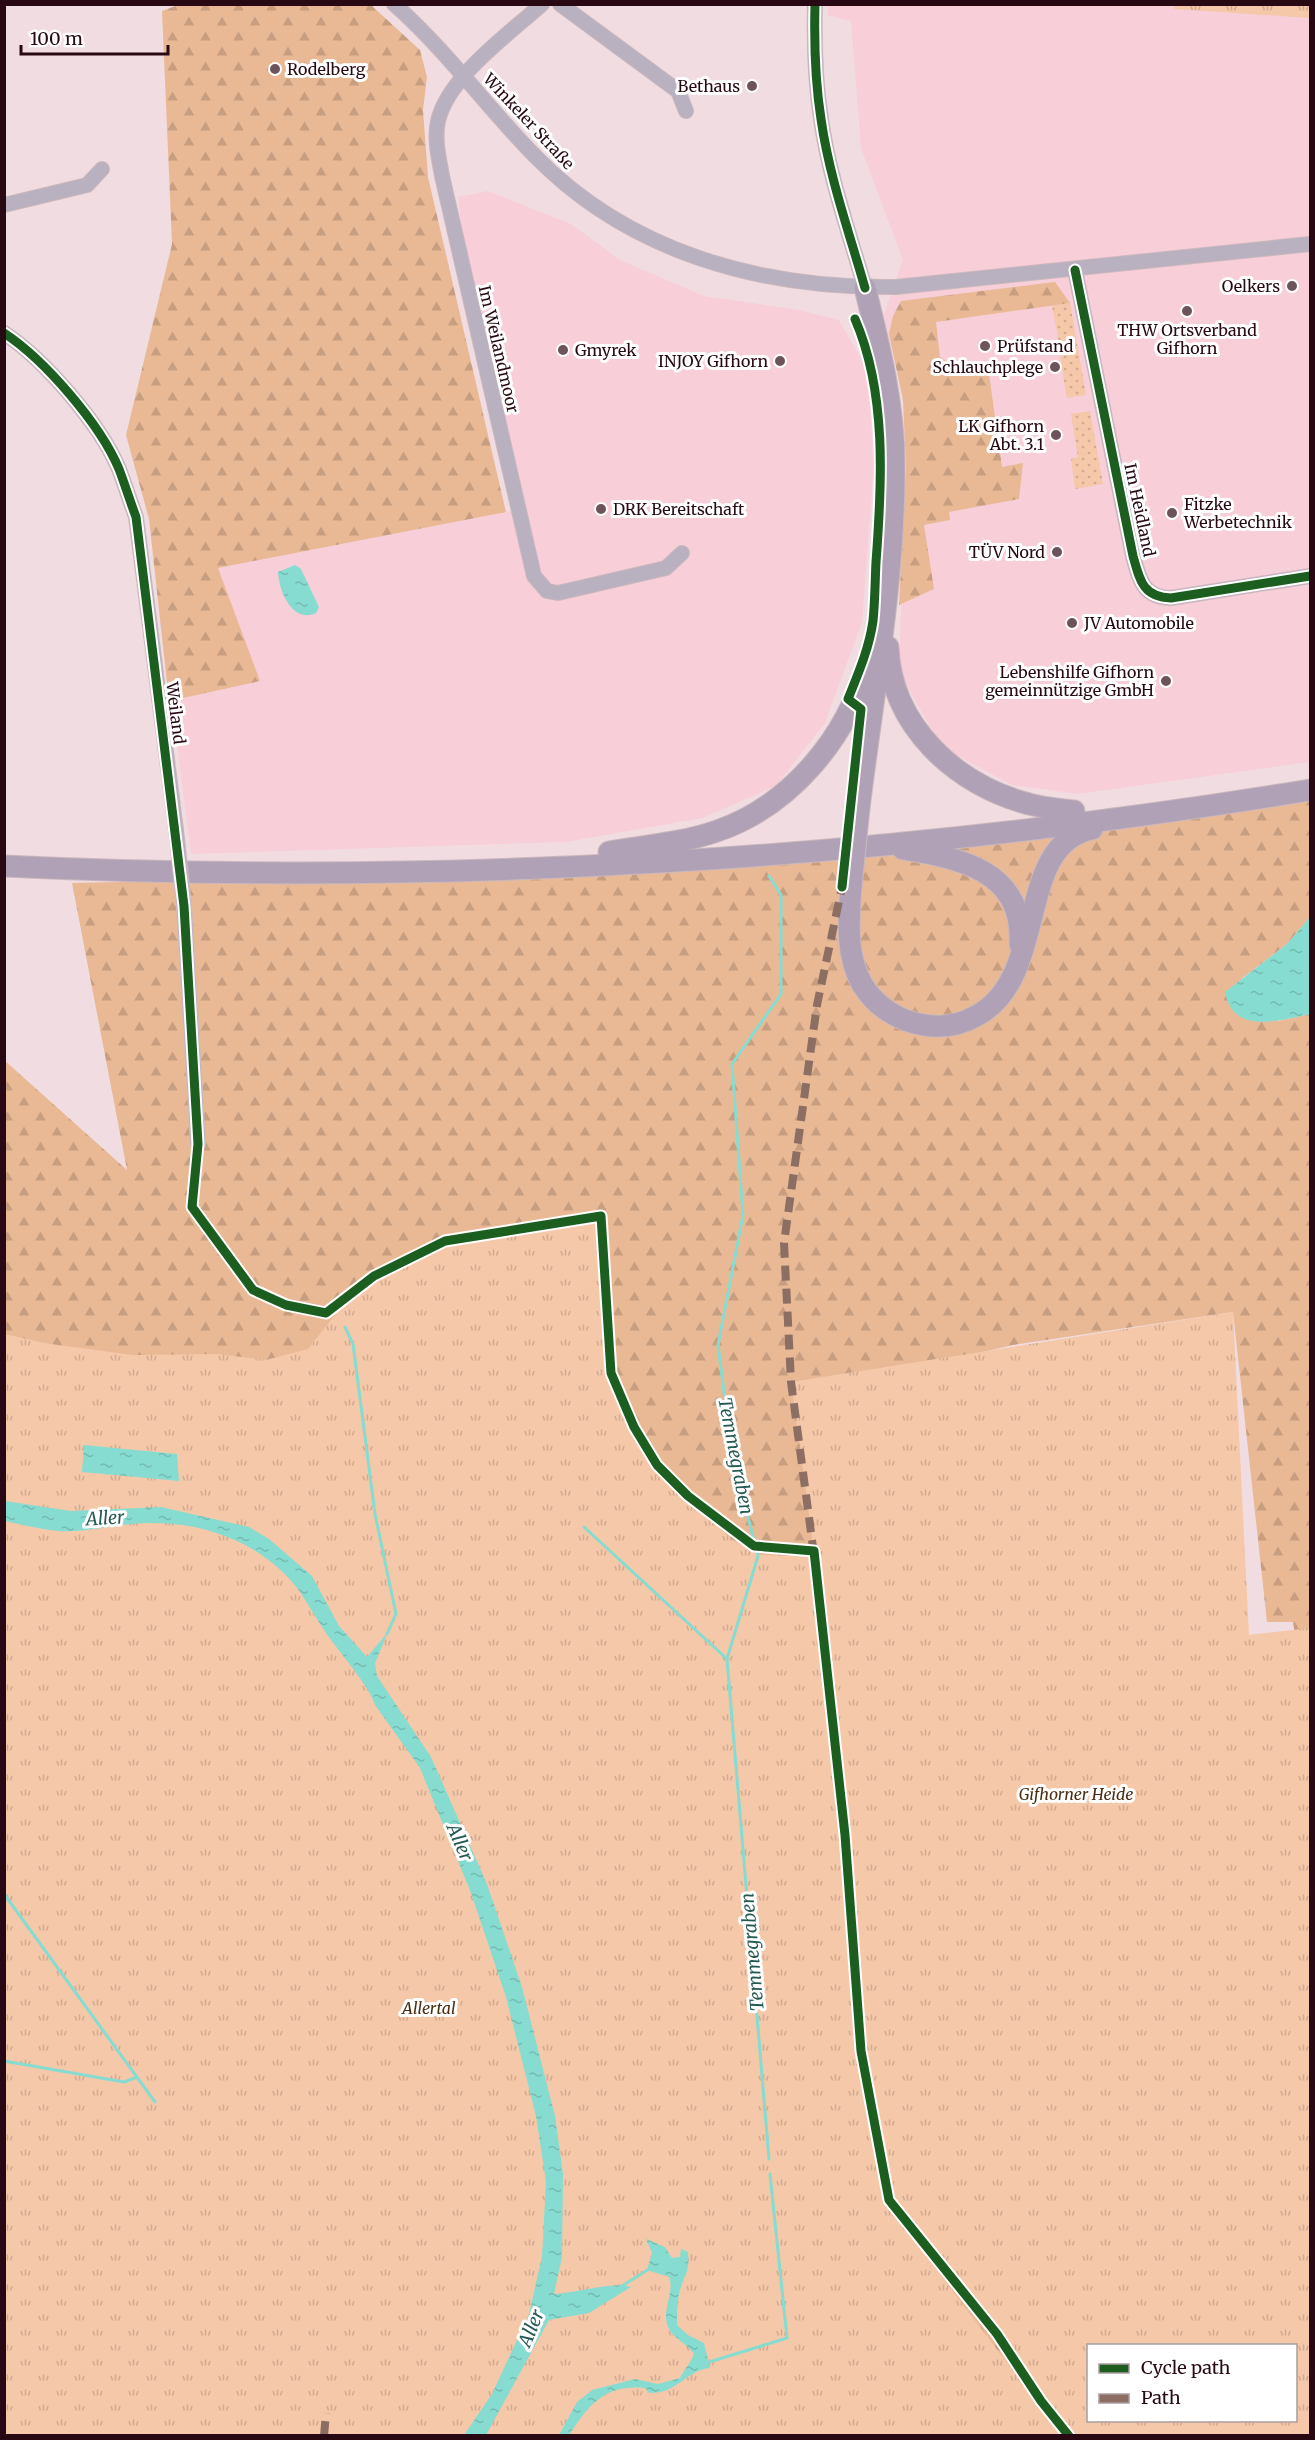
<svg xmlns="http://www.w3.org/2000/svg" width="1315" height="2440" font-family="Merriweather,serif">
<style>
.built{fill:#f8ced8}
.grass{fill:url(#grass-dots)}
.forest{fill:url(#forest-firs)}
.park{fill:url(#park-tufts);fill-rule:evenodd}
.water{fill:url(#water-ripples)}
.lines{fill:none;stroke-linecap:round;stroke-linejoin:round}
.stream{stroke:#86dcd0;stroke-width:3}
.minor-casing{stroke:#cbb8bd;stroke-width:16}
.highway-casing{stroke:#cbb8bd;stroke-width:23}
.minor{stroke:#b9b0c0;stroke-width:14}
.highway{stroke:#b0a1b6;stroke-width:21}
.minor-bridge-casing{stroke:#cbb8bd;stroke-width:16;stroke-linecap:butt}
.highway-bridge-casing{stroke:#cbb8bd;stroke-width:23;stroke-linecap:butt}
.minor-bridge{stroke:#b9b0c0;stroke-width:14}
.highway-bridge{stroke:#b0a1b6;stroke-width:21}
.quiet{stroke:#8d6e63;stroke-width:8;stroke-dasharray:15 8;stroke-linecap:butt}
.cycleway-casing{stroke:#fff;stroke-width:13}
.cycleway{stroke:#1b5e20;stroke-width:9}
.poi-dot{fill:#6e535b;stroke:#fff;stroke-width:2}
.labels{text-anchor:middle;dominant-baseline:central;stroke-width:6;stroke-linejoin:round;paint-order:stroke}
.poi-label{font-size:16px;fill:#280913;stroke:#fff;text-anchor:end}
.street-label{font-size:16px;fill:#280913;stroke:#fff}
.park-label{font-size:16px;font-style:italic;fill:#4b2e12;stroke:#fff}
.water-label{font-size:18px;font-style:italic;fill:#235a52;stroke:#fff}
</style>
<defs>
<pattern id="grass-dots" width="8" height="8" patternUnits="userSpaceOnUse" patternTransform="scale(1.5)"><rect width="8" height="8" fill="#f5c8a9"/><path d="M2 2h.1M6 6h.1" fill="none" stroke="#d2aa91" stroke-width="1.8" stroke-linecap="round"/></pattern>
<pattern id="forest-firs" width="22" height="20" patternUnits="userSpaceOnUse" patternTransform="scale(1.5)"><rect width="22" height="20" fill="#e9b996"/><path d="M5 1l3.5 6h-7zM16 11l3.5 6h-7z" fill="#c89e80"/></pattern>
<pattern id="park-tufts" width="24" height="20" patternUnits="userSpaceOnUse" patternTransform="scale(1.5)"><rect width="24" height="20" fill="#f5c8a9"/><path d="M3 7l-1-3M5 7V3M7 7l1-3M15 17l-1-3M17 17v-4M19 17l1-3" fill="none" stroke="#d2aa91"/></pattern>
<pattern id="water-ripples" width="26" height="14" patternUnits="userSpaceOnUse" patternTransform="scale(1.5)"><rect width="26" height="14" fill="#86dcd0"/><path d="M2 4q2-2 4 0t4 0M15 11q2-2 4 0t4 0" fill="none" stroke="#74bbb2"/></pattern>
</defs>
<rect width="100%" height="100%" fill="#f1dde1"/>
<g class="built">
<path d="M828,5h482v757l-233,32 -65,-9 -71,-38 -42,-76 7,-204 -3,-67 -19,-86 19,-54 -42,-112 -10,-127 -23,-6z"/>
<path d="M488,191l83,33 49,36 84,36 95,14 40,10 28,49 7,95 -12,158 -37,101 -49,63 -74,32 -136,24 -375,12 -35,-274 370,-72 -65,-282 -3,-29z"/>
</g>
<g class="grass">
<path d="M1070,303l16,92 -19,3 -7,-41 6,-2 -2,-13 -5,1 -7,-37z"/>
<path d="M1090,411l13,73 -28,5 -4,-30 7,-2 -7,-43z"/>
</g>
<g class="forest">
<path d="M181,4l190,1 49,45 7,27 -4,33 5,67 78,335 -288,56 42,113 -91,20 -20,-182 -23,-84 46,-191 -10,-233z"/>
<path d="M1055,282l15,21 -134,19 4,35c19,13 26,21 49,17l13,93 21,-4 -4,36 -70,13 1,8 -26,5 10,64 -35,16 7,-138 -3,-67 -14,-66 4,-18 8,-15z"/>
<path d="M1310,793v124l-23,27 -46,35 37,42 32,-7v764l-8,-97 -9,-59h-26l-34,-310 -220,33 -189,44 264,957v74l117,15h-414l-460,-1060 -326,-20 -1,-295 123,110 -55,-287 597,-12z"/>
</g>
<g class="park">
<path d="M1175,4l135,1v13l-136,-9z"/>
<path d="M596,1221l11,153 24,57 26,44 77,66 26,14 48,1 42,353 -5,-74 -31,-284 -23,-169 442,-70 16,323 61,-7v807h-241l-28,-34 -44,-67 -108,-134 -28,-149 -9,-116 2,107 31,160 177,233 -1057,1v-1102l39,9 89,12 84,-1 49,6 42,-11 35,-44 45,-33 55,-25zM1088,2346h208v74h-208z"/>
</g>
<g class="water">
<path d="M295,565l6,4 18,38 -3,6c-23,11 -37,-21 -38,-41z"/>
<path d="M1310,917v97c-29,6 -77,22 -85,-22l62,-48z"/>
<path d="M84,1445l93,9 2,27 -97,-9z"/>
<path d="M5,1501l66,10 90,-4 88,20 20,12 43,37 27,50 28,31 21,-25 -13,31 2,13 54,81 56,127 35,103 33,129 8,58 -1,83 -8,37c21,-1 61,-13 77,-7l-42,26 -40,7 -63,115h-22l28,-41 37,-80 13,-57 4,-75 -10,-66 -30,-119 -35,-104 -51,-125 -45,-63c-6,-20 -38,-55 -51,-75 -8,-12 -16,-26 -24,-38 -35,-48 -94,-70 -151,-69 -30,0 -62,10 -91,8 -18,-2 -36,-6 -53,-10z"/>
<path d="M646,2239l19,8 7,11 8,-1 1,-8 7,3c2,20 -3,21 -8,38 -3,12 -3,22 -3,35l11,10 16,8 6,25c-24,2 -32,26 -61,25l-4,-5c-41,-4 -56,17 -76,47h-10l18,-33 15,-12 43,-11 23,5 22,-6c4,-9 11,-15 14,-24 -7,-11 -20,-14 -26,-27 -7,-17 7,-34 1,-50l-22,-7 5,-17z"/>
</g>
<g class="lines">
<g class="stream">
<path d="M769,876l12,19v99l-49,70 11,151 -25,130 14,110 26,101 -31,103 42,500"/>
<path d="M345,1327l8,17 22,170 21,100 -9,20"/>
<path d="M584,1527l143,132"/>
<path d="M4,1894l151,208"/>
<path d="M4,2061l120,21 13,-5"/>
<path d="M622,2286l27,-17"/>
<path d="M706,2363l81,-25 -17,-164"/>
</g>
<defs>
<g id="minor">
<path d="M394,4c52,46 92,102 140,151 95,98 228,134 362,132l414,-43"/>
<path d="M542,4c-33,30 -94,73 -104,117 -4,19 1,37 4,55l92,400 13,15 11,2 108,-25 16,-15"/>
<path d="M560,4l118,87 8,20"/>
<path d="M815,4c-1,39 0,77 6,115 8,57 28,113 44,169"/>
<path d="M4,205l83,-20 15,-16"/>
<path d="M1075,270l58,286c7,25 10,41 38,42l139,-22"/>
<path d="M4,333c41,27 96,91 115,136 6,16 11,32 17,48l41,321"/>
<path d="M184,906l14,238"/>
</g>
<g id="highway">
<path d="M888,647c3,79 68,138 141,157 14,4 30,5 45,7"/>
<path d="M859,808c14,-114 36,-230 35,-345 0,-59 -15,-118 -29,-175"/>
<path d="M903,849c56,9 121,21 117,95"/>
<path d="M609,852c35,-6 74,-9 108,-21 73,-25 130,-93 150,-167"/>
<path d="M4,866c433,21 880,-6 1306,-76"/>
<path d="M851,886c-2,33 -6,68 11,98 13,22 36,37 62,41 18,3 36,0 52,-9 74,-38 38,-172 116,-187"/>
</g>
</defs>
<use href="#minor" class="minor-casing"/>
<use href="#highway" class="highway-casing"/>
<use href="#minor" class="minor"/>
<use href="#highway" class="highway"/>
<defs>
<path id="minor-bridge" d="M177,838l7,68"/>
<path id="highway-bridge" d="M851,886l8,-78"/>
</defs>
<use href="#minor-bridge" class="minor-bridge-casing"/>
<use href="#highway-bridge" class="highway-bridge-casing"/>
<use href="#minor-bridge" class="minor-bridge"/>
<use href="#highway-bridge" class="highway-bridge"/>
<g class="quiet">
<path d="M814,1555l-23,-173 -7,-139 33,-238 25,-118"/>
<path d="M324,2436l2,-23"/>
</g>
<defs>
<g id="cycleway">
<path d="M815,4c-1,39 0,77 6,115 8,57 28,113 44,169"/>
<path d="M1075,270l58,286c7,25 10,41 38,42l139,-22"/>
<path d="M4,333c41,27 96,91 115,136 6,16 11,32 17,48l48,389 14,238 -6,63 61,83 33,15 40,8 48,-37 71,-35 156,-25 10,157 23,54 23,38 31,31 66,50 60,5 31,284 16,216 28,149 108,134 44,67 28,35"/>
<path d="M842,887l19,-178 -13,-10c10,-25 21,-50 25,-78 2,-19 2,-39 3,-59 6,-79 11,-169 -21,-243"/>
</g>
</defs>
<use href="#cycleway" class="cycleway-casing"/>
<use href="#cycleway" class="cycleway"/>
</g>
<g class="poi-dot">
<circle cx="275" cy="69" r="6"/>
<circle cx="752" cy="86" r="6"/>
<circle cx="1292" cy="286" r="6"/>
<circle cx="1187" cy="311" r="6"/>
<circle cx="985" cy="346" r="6"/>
<circle cx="563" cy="350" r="6"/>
<circle cx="780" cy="361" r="6"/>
<circle cx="1055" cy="367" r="6"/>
<circle cx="1056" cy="435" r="6"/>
<circle cx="601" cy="509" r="6"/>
<circle cx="1172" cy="513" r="6"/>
<circle cx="1057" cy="552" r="6"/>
<circle cx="1072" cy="623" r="6"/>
<circle cx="1166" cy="681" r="6"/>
</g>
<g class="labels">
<g class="poi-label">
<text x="287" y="69" text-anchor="start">Rodelberg</text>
<text x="740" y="86">Bethaus</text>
<text x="1280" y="286">Oelkers</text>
<text x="1187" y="330" text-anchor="middle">THW Ortsverband<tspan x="1187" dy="18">Gifhorn</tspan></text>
<text x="997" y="346" text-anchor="start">Prüfstand</text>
<text x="575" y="350" text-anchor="start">Gmyrek</text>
<text x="768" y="361">INJOY Gifhorn</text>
<text x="1043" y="367">Schlauchplege</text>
<text x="1044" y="426">LK Gifhorn<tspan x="1044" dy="18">Abt. 3.1</tspan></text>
<text x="1184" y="504" text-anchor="start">Fitzke<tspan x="1184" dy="18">Werbetechnik</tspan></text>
<text x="613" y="509" text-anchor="start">DRK Bereitschaft</text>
<text x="1045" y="552">TÜV Nord</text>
<text x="1084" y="623" text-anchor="start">JV Automobile</text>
<text x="1154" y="672">Lebenshilfe Gifhorn<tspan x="1154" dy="18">gemeinnützige GmbH</tspan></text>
</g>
<g class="street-label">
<text transform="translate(529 121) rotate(47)">Winkeler Straße</text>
<text transform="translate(499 349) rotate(77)">Im Weilandmoor</text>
<text transform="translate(1140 510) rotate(78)">Im Heidland</text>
<text transform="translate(176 713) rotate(83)">Weiland</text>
</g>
<g class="park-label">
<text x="1076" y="1794">Gifhorner Heide</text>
<text x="429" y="2008">Allertal</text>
</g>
<g class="water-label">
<text transform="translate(736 1456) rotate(79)">Temmegraben</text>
<text transform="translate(105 1518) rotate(-3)">Aller</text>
<text transform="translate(460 1842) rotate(67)">Aller</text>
<text transform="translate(752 1952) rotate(-95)">Temmegraben</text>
<text transform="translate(531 2328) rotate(-67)">Aller</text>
</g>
</g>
<rect width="1315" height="2440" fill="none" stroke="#280913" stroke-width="12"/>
<rect x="1087" y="2344" width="210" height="78" fill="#ffffff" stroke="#a99da1" stroke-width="1.5"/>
<rect x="1099" y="2364" width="30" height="9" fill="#1b5e20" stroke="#a99da1" stroke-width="1.5"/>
<text x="1141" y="2374" font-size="18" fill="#280913">Cycle path</text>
<rect x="1099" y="2394" width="30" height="9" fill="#8d6e63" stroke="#a99da1" stroke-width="1.5"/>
<text x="1141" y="2404" font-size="18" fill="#280913">Path</text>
<path d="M21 45v9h147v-9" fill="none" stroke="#280913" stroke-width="3"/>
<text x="30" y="45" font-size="18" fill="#280913" stroke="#ffffff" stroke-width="4.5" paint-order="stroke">100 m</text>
</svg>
